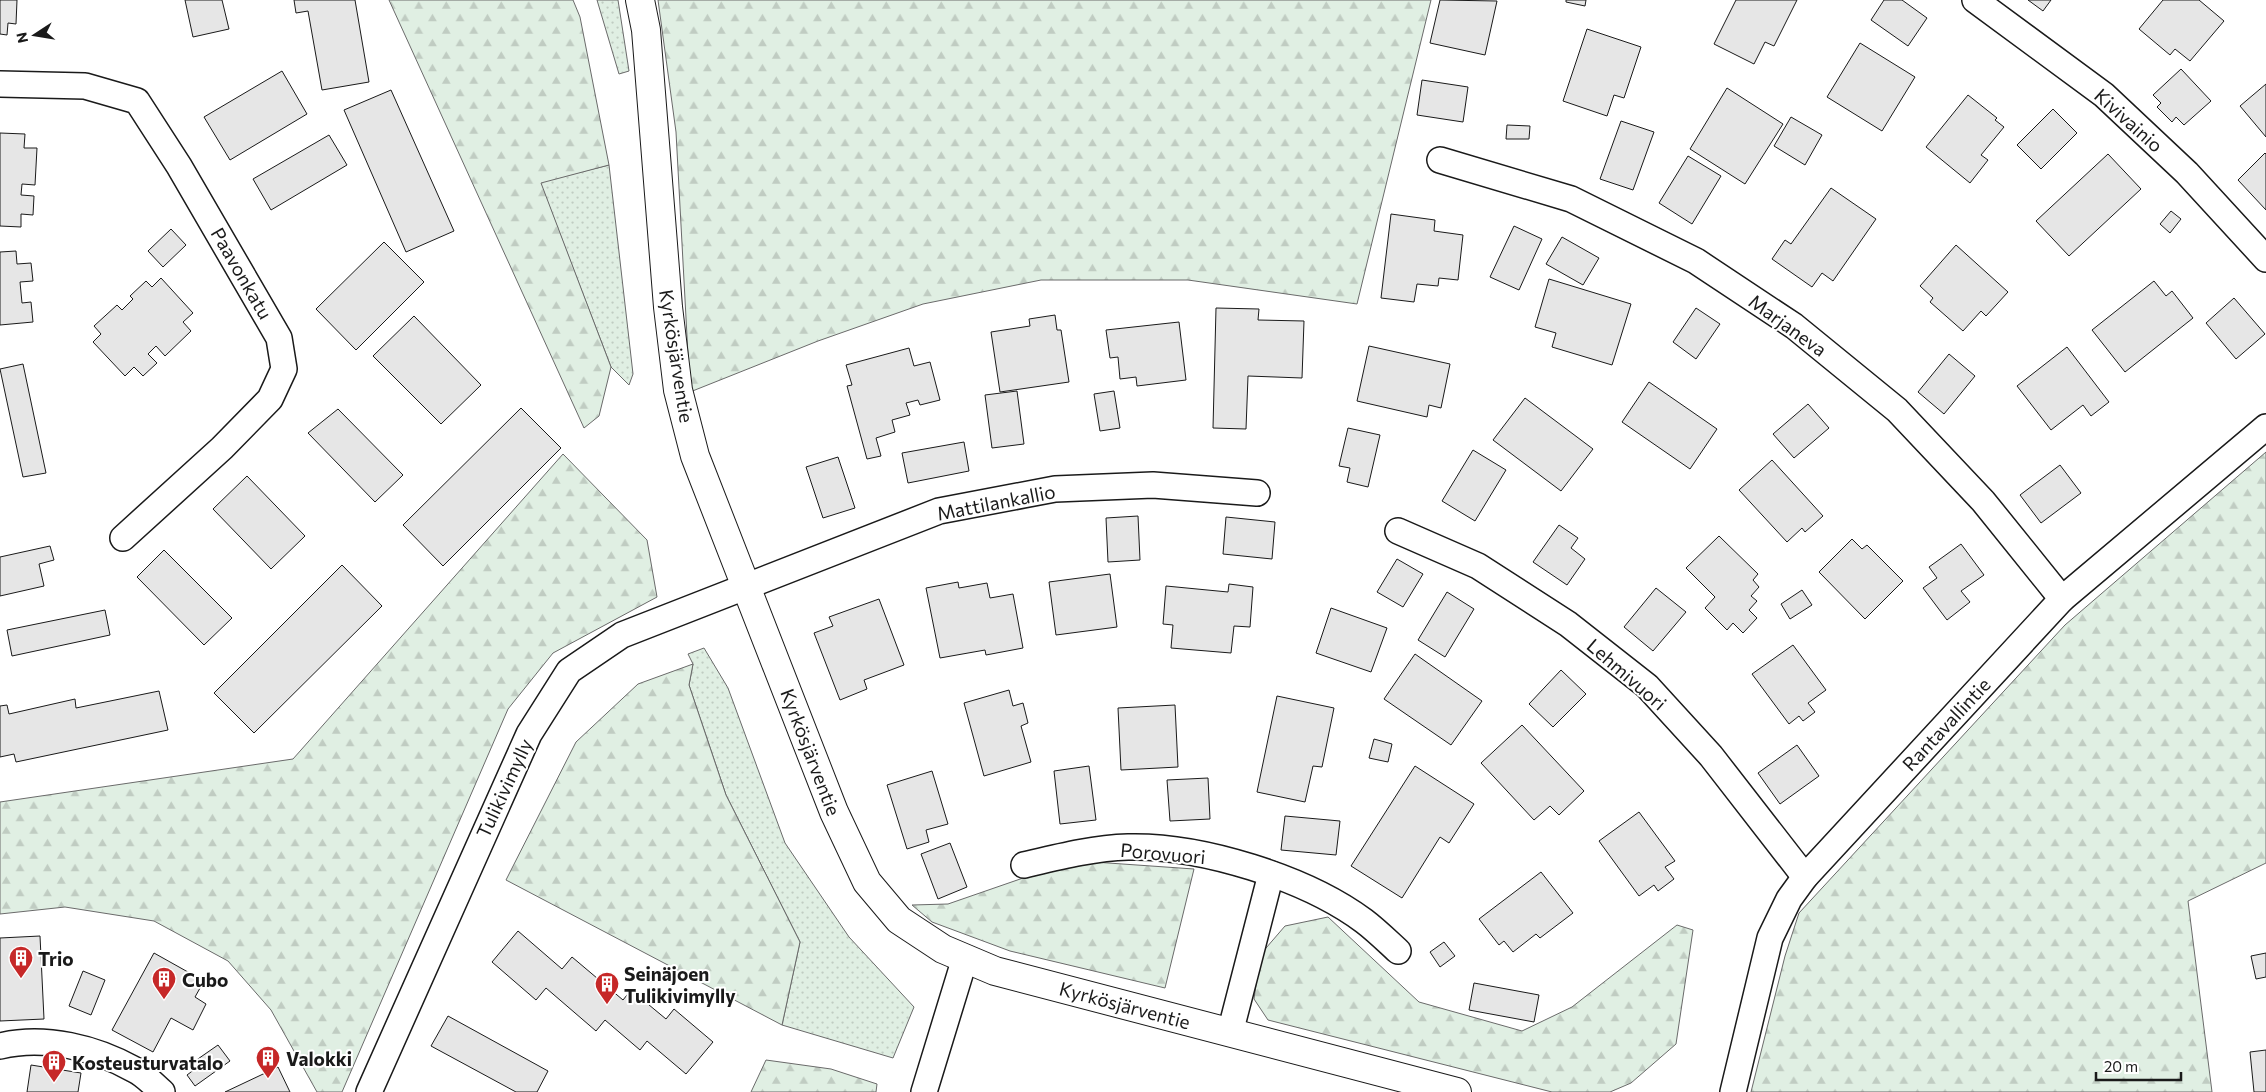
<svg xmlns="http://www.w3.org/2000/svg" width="2266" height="1092" font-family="Commissioner,sans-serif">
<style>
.grass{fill:url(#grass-dots);stroke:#6a6a6a}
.forest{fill:url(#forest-firs);stroke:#6a6a6a}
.building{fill:#e6e6e6;stroke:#1a1a1a}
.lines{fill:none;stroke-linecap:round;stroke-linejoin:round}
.minor-casing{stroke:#1a1a1a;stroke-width:28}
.tertiary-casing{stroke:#1a1a1a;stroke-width:30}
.minor{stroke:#fff;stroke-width:25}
.tertiary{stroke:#fff;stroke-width:28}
.labels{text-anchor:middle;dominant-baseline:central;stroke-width:4;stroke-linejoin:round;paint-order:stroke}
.street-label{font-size:19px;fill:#1a1a1a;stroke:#fff}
.poi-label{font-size:19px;font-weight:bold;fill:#1a1a1a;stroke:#fff;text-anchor:start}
</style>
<defs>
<pattern id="grass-dots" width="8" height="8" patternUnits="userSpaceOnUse" patternTransform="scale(1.25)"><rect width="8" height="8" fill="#e0efe3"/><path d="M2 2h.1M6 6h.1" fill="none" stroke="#c0ccc2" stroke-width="1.8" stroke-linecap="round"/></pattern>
<pattern id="forest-firs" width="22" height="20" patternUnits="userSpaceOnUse" patternTransform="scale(1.25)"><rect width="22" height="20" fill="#e0efe3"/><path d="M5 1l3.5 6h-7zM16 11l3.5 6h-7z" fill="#c0ccc2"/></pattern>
</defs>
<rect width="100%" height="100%" fill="#fff"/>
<g class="grass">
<path d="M597,0h21l11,71 -10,3z"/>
<path d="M609,165l24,209 -4,11 -18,-18 -71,-185z"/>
<path d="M704,648l24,40 57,155 64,94 65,70 -21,51 -111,-33 18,-83 -74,-147 -37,-110 4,-21 -5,-10z"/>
</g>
<g class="forest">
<path d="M389,0h184l7,17 29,148 -68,18 70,184 -12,49 -15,12z"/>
<path d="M658,0h773l-74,304 -169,-24h-147l-118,24 -105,37 -128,51 -14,-260z"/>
<path d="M2266,452v411l-78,38 24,191h-461l34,-136 14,-43 266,-288z"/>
<path d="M563,454l84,86 10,57 -104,56 -45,56 -166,383h-25l-46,-82 -43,-49 -74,-40 -89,-14 -65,7v-112l293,-43z"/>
<path d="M693,664l-4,21 37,110 74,147 -18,83 -276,-145 70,-138 62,-58z"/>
<path d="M1094,862l100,7 -29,119 -155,-37 -78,-29 -20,-17 36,-1 78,-27z"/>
<path d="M1328,917l91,85 103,29 50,-24 105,-82 16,5 -17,114 -45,39 -21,9h-58l-284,-72 -14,-21 6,-44 25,-29z"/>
<path d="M766,1060l65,9 46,15 -1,8h-125z"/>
</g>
<g class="building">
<path d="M0,0h17l-1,24 -8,-1 -1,12 -7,-1z"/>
<path d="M185,0h37l7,29 -36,8z"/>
<path d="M294,0h61l14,82 -47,8 -14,-79 -12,2z"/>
<path d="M1440,0l57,1 -12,54 -55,-12z"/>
<path d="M1566,0h20l-1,6 -19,-4z"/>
<path d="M1736,0h61l-23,46 -9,-4 -11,22 -40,-20z"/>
<path d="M1884,0h18l25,18 -19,28 -37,-26z"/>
<path d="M2028,0h23l-8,11z"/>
<path d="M2163,0h36l25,21 -34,40 -15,-12 -5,6 -31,-26z"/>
<path d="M1587,29l54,18 -17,51 -10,-3 -7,21 -44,-15z"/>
<path d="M1860,43l55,34 -33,54 -55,-34z"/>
<path d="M2181,69l30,32 -27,24 -8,-8 -4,5 -15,-15 4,-4 -8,-8z"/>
<path d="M282,71l25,43 -77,46 -26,-43z"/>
<path d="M1422,80l46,7 -5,35 -46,-7z"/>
<path d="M2266,84v53l-26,-31z"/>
<path d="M1727,88l56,36 -38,60 -55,-35z"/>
<path d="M391,90l63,141 -48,21 -62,-142z"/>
<path d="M1968,95l29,23 -2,2 9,7 -23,28 7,5 -18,23 -44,-36z"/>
<path d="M2053,109l24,24 -36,36 -24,-24z"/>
<path d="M1791,117l31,18 -17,30 -31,-19z"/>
<path d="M1621,121l33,11 -21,58 -33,-11z"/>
<path d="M1507,125l23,1 -1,13h-23z"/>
<path d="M0,133l25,1 -1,14h13l-2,37 -13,-1 -1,11 13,1 -1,19 -12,-1v13l-21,-1z"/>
<path d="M329,135l18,30 -76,45 -18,-31z"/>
<path d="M2265,153l1,1v56l-28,-30z"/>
<path d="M2108,154l33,35 -72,67 -33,-35z"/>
<path d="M1688,156l33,20 -29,48 -33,-21z"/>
<path d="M1831,188l45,31 -43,62 -11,-8 -10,14 -40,-28 13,-19 6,4z"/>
<path d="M2171,211l10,8 -11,14 -10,-9z"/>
<path d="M1391,214l44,6 -1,11 29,4 -5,45 -19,-2 -1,8 -21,-2 -3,18 -33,-4z"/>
<path d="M1514,226l28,13 -23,51 -29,-13z"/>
<path d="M171,229l15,16 -23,22 -15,-16z"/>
<path d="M1562,237l37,21 -16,27 -37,-21z"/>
<path d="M384,242l40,40 -68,68 -40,-41z"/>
<path d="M1956,245l52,47 -22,24 -5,-5 -18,20 -33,-29 3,-4 -13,-12z"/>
<path d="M16,251l1,13 14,-1 2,18 -13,1 2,21 9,-1 2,20 -33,3v-73z"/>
<path d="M161,278l32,35 -10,9 8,9 -26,25 -9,-10 -8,8 9,9 -14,13 -9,-9 -9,9 -32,-34 8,-8 -7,-8 23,-21 5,5 11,-11 -3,-3 16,-15 6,6z"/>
<path d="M1549,279l82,25 -19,61 -60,-18 4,-14 -21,-6z"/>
<path d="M2154,281l12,15 6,-5 21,27 -68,54 -33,-42z"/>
<path d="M2234,298l31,36 -29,25 -30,-36z"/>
<path d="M1216,308l43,1 -1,11 46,1 -2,57 -54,-2 -2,53 -33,-1z"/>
<path d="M1696,308l24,16 -24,35 -23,-17z"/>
<path d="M1055,315l2,15h4l8,52 -69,10 -9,-60 39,-6 -1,-7z"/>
<path d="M414,316l67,69 -40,39 -68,-68z"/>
<path d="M1179,322l7,58 -49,6 -1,-9 -16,2 -2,-22 -8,1 -4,-28z"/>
<path d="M1369,346l81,18 -9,44 -12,-3 -2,12 -70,-16z"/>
<path d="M2067,347l42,55 -18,14 -8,-11 -32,25 -34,-44z"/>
<path d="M909,348l5,18 16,-4 10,38 -20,5 -2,-5 -12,3 4,12 -18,5 3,12 -19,6 5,18 -14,3 -20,-73 5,-1 -6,-20z"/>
<path d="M1949,354l26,22 -31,38 -26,-22z"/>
<path d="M23,364l23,109 -23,4 -23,-108z"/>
<path d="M1649,382l68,47 -27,40 -68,-47z"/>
<path d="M1017,391l7,53 -32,4 -7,-53z"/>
<path d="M1114,391l6,37 -20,3 -6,-37z"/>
<path d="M1525,398l68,51 -32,42 -68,-51z"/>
<path d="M1808,404l21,24 -35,30 -21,-24z"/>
<path d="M521,408l40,40 -118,118 -40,-41z"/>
<path d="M338,409l65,66 -28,27 -67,-69z"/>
<path d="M1348,428l32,7 -12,52 -21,-5 3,-14 -11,-2z"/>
<path d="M964,442l5,29 -61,12 -6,-30z"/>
<path d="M1473,450l33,20 -31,51 -33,-20z"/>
<path d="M838,457l17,51 -32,10 -17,-51z"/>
<path d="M1772,460l51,56 -18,16 -3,-4 -15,14 -48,-52z"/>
<path d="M2060,465l21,28 -40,30 -21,-28z"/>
<path d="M247,476l58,60 -34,33 -58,-60z"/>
<path d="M1138,516l2,44 -32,2 -2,-44z"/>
<path d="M1226,517l49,5 -3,37 -49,-5z"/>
<path d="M1559,525l19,13 -7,10 14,11 -18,26 -34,-23z"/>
<path d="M1719,536l39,38 -5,6 6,7 -8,9 6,5 -8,9 8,8 -14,15 -10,-10 -6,7 -22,-22 10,-11 -29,-29z"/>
<path d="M1852,539l10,10 5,-4 36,36 -38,38 -46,-47z"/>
<path d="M1961,544l23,31 -23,16 9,11 -23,18 -24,-32 14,-10 -8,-11z"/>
<path d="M50,546l4,14 -15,4 5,22 -44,10v-39z"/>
<path d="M164,550l68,68 -28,27 -67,-68z"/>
<path d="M1397,559l26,15 -20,33 -26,-15z"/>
<path d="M342,565l40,41 -128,127 -40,-40z"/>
<path d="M1110,574l7,53 -61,8 -7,-53z"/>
<path d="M958,582l1,6 28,-5 3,15 23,-4 10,54 -37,7 -1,-5 -45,8 -14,-70z"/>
<path d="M1229,584l24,3 -3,40 -16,-1 -3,27 -60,-5 2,-23 -10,-1 3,-38 62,6z"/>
<path d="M1656,588l30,24 -33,39 -29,-24z"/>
<path d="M1802,590l10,15 -22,14 -9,-15z"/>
<path d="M1447,592l27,17 -29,48 -27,-17z"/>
<path d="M879,599l25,66 -40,15 3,9 -27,11 -26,-67 19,-7 -4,-9z"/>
<path d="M1331,608l56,20 -16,44 -55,-19z"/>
<path d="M105,610l5,25 -98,21 -5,-26z"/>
<path d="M1793,645l33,45 -18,13 7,9 -12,9 -4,-5 -10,8 -37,-50z"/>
<path d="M1415,654l67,47 -31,44 -67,-46z"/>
<path d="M1561,670l25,24 -33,33 -24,-23z"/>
<path d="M1009,690l4,16 10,-3 5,20 -7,3 10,36 -47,14 -20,-73z"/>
<path d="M159,691l9,39 -152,32 -2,-8 -14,3v-51l7,-1 2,9 66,-15 1,9z"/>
<path d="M1277,696l57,12 -12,59 -9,-1 -8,36 -48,-10z"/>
<path d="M1175,705l3,62 -57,3 -3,-62z"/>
<path d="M1522,725l62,66 -25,24 -9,-9 -16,14 -53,-57z"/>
<path d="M1374,739l18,5 -4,18 -19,-4z"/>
<path d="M1797,745l22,31 -39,28 -22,-31z"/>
<path d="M1089,766l7,54 -36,4 -6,-53z"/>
<path d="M1415,766l59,38 -25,39 -9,-6 -38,61 -51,-32z"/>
<path d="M932,771l16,53 -22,6 3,12 -22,7 -20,-64z"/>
<path d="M1208,778l2,41 -40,2 -3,-41z"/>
<path d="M1639,812l36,49 -10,6 9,12 -16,12 -4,-6 -15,11 -40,-55z"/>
<path d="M1285,816l55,5 -4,34 -55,-5z"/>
<path d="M950,843l17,44 -29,12 -17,-45z"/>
<path d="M1541,872l32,41 -33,25 -4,-4 -23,18 -9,-11 -5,4 -20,-26z"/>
<path d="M518,931l44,38 10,-12 51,43 8,-10 35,29 8,-10 39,33 -27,32 -39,-33 -7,9 -35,-30 -9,11 -50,-43 -10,12 -44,-38z"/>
<path d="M40,936l4,83 -44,2v-83z"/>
<path d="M1444,942l11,14 -15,11 -10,-15z"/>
<path d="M154,953l50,28 -9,16 11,7 -13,26 -22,-12 -18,34 -41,-22z"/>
<path d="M2266,953v24l-10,2 -5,-23z"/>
<path d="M83,971l22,9 -14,35 -22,-9z"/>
<path d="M1474,983l65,12 -5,27 -65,-12z"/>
<path d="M448,1016l100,55 -11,21h-21l-85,-46z"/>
<path d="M218,1045l12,16 -35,25 -8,-11 12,-9 -4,-5z"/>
<path d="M2266,1050v42h-12l-4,-40z"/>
<path d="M31,1065l50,8 -3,19h-51z"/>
<path d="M278,1067l12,25h-65z"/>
</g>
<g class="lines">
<defs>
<g id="minor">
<path d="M1975,0l129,95 83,78 79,86"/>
<path d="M0,84l85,2 52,15 42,65 100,172 5,31 -14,30 -48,49 -99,90"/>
<path d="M1440,160l131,39 125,62 98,65 103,84 86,91 79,98"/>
<path d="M1398,531l80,35 90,58 79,62 64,70 94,121"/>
<path d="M1024,865c34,-8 69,-17 104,-18 73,-2 178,31 236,74 12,9 23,20 34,30"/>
<path d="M1230,1033l41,-159"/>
<path d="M0,1046c45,-11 96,2 135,24 10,5 19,15 27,22"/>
<path d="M369,1092l160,-358 40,-63 53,-36 317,-124 116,-22 98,-4 104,8"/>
<path d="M924,1092l41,-134"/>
<path d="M1733,1092l37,-154 19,-39 16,-22 257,-278 204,-172"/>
</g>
<path id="tertiary" d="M640,0l6,30 22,277 10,83 17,66 139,356 33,70 32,38 44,29 52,22 462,121"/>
</defs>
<use href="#minor" class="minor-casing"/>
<use href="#tertiary" class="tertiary-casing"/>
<use href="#minor" class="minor"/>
<use href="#tertiary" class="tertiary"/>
</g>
<defs>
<symbol id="building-pin" viewBox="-11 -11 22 30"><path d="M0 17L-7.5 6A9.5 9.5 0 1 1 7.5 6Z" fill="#c62828" stroke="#fff"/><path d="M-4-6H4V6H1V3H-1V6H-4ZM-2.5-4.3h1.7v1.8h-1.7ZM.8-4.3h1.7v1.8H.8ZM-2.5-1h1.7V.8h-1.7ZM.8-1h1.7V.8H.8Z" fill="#fff"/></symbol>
</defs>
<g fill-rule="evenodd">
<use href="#building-pin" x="7" y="944" width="28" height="38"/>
<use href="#building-pin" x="150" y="965" width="28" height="38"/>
<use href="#building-pin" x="593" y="970" width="28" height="38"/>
<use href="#building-pin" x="254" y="1044" width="28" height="38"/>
<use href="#building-pin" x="40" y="1048" width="28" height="38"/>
</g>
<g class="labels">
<g class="street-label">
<text transform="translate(2129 120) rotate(42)">Kivivainio</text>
<text transform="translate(242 273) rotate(60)">Paavonkatu</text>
<text transform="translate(1788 325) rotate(36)">Marjaneva</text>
<text transform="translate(677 356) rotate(81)">Kyrkösjärventie</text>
<text transform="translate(996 502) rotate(-11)">Mattilankallio</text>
<text transform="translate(1627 674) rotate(41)">Lehmivuori</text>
<text transform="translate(1946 724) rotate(-47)">Rantavallintie</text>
<text transform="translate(811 752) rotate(69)">Kyrkösjärventie</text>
<text transform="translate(504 788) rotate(-65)">Tulikivimylly</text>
<text transform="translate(1163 853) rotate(5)">Porovuori</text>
<text transform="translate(1125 1005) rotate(15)">Kyrkösjärventie</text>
</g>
<g class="poi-label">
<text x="38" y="958">Trio</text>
<text x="624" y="973">Seinäjoen<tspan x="624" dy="22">Tulikivimylly</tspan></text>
<text x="182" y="979">Cubo</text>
<text x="286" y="1058">Valokki</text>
<text x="72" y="1062">Kosteusturvatalo</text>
</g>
</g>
<g transform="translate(35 35) rotate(258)" stroke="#ffffff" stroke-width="4" paint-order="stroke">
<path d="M0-4L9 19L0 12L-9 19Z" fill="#1a1a1a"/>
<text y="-8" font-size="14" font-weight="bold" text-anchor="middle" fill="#1a1a1a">N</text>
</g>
<path d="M2096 1072v8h85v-8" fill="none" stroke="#1a1a1a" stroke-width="2.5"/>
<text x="2104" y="1072" font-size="15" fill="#1a1a1a" stroke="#ffffff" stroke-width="4" paint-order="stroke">20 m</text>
</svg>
